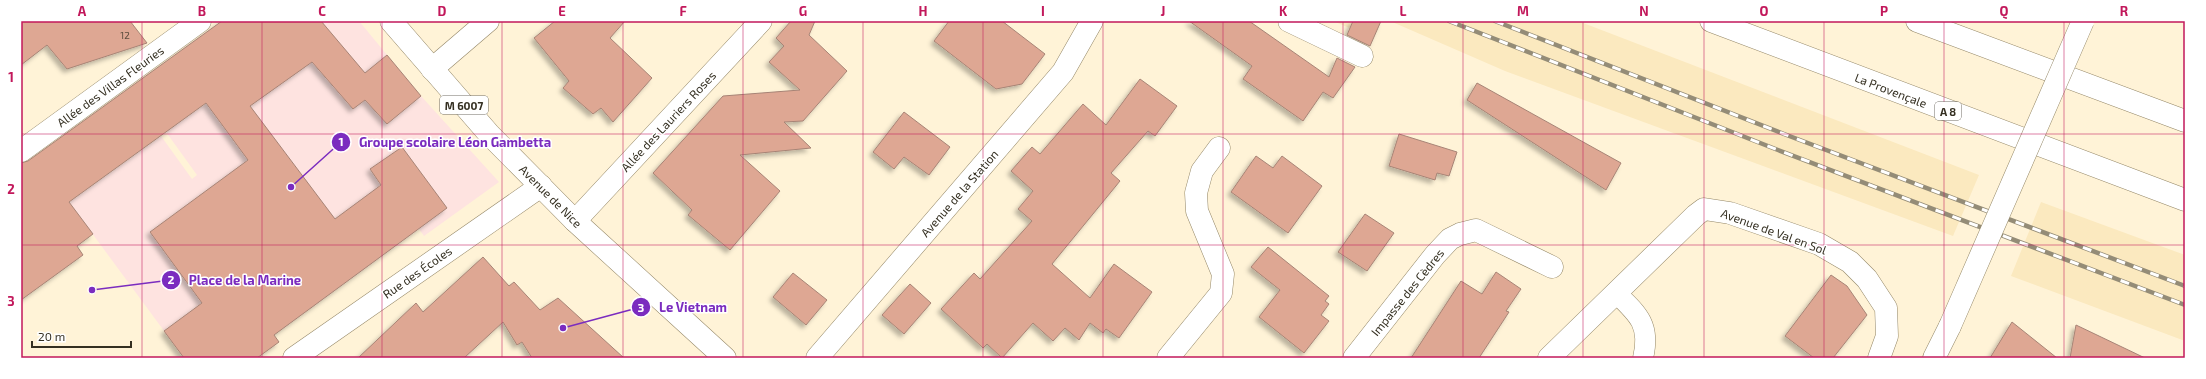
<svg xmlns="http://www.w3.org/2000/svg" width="2206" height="379" font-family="'Exo 2',sans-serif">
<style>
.built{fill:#fbe9bf}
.education{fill:#fee3e0}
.building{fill:#dea793;stroke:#a78476;filter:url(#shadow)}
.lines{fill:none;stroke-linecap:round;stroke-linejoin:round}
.lane-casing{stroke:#948767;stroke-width:21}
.street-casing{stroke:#948767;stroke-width:23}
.primary-casing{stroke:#948767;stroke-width:23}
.highway-casing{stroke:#948767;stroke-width:23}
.lane{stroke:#fff;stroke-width:20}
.street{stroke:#fff;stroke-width:22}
.primary{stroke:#fff;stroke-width:22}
.highway{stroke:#fff;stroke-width:22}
.rail-casing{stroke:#948c77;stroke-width:4.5}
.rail{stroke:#fff;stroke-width:3;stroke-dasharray:9;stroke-linecap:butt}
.street-bridge-casing{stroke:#948767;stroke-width:23;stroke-linecap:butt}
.street-bridge{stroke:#fff;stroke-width:22}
.grid{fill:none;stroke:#c2185b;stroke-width:1;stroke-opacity:0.55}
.labels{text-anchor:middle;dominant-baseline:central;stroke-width:3;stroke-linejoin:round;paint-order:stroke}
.number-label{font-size:10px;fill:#5e4d3e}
.shield{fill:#fff;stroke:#716d64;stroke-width:1}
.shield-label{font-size:11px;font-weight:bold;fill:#342f21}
.street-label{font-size:12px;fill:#342f21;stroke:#fff}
.leader{fill:none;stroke:#7b2cbf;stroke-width:1.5}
.callout-dot{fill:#7b2cbf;stroke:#fff;stroke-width:1.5}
.mark-label{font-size:12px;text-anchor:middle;font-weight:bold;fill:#fff}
.callout-label{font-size:13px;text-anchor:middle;font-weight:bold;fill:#7b2cbf;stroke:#fff;stroke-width:3;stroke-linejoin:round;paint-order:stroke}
.neatline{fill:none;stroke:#c2185b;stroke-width:1.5}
.grid-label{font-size:13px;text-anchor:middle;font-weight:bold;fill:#c2185b}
</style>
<defs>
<filter id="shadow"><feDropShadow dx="-3.5" dy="3.5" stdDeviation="2" flood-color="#0004"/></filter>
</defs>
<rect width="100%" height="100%" fill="#fff3d7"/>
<g class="built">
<path d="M1333,21h48l-8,17z"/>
<path d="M1390,21h188l401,154 -26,61 -448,-165z"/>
<path d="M2041,202l144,53v86l-174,-65z"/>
</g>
<path class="education" d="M321,21h38l62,75 78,86 -75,54 -5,-7 -145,106 -17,23h-73l-115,-156 92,-66 31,43 5,-4 -31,-43z"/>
<g class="building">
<path d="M21,21h109l17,22 -80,26 -20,-24 -26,20z"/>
<path d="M222,21h99l44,52 22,-18 34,41 -34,28 -22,-24 -12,9 -41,-47 -62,44 85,113 46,-34 -11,-16 32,-22 45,61 -173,127 5,7 -22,16h-73l-20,-27 38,-28 -52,-71 98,-72 -42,-57 -137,99 24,32 -16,12 6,9 -62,45v-137l7,-2z"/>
<path d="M555,21h70l-15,17 42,40 -39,44 -12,-14 -8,6 -30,-26 6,-7 -35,-43z"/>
<path d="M791,21h24l-6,14 38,36 -44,50 -19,1 27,26 -71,7 40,36 -50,59 -42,-35 4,-5 -39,-37 70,-77 77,-6 -31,-28 15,-16 -8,-8z"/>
<path d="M949,21h53l43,33 -23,30 -26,5 -62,-48z"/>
<path d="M1189,21h60l80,56 8,-19 18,9 -22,31 -10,-6 -20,29 -60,-42 9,-13z"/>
<path d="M1353,21h28l-11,25 -23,-11z"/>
<path d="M1140,79l37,27 -22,30 -7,-5 -37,42 9,8 -68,83 38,34 24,-34 38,28 -33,46 -13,-9 -3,4 -13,-10 -11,17 -14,-12 -12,13 -20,-18 -31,35 -15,-14 -4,4 -42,-39 33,-36 6,6 52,-58 -14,-12 15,-18 -22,-20 21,-24 8,7 43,-50 23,21z"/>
<path d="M1477,83l144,80 -15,27 -139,-90z"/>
<path d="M904,112l46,35 -21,28 -25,-18 -10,12 -21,-17z"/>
<path d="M1399,134l58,18 -8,24 -12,-3 -2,7 -46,-14z"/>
<path d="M1256,156l17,12 9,-12 40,30 -34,47 -57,-41z"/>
<path d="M1365,214l29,19 -27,38 -29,-19z"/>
<path d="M1268,247l61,49 -4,5 4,3 -8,11 8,6 -25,32 -45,-36 21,-27 -29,-23z"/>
<path d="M483,257l26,29 5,-4 26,28 18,-12 66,60h-92l-10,-16 -5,3 -14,-23 -39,36h-106l58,-55 7,9z"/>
<path d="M1496,272l25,17 -15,22 3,1 -30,46h-68l50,-77 21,13z"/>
<path d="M793,273l34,27 -21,25 -33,-28z"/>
<path d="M1831,275l16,11 20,29 -34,43h-19l-29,-22z"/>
<path d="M910,284l21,19 -27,31 -22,-19z"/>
<path d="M2012,322l45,36h-67z"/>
<path d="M2076,325l69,33h-75z"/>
</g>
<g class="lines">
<defs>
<path id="lane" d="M1616,293c22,21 35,32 27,65"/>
<g id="street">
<path d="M1289,21l73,35"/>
<path d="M432,69l56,-48"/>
<path d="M21,151l179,-130"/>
<path d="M575,221l186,-200"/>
<path d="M294,358l247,-172"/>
<path d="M817,358l246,-286 29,-51"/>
<path d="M1168,358l53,-65 2,-19 -26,-63 -1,-18 6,-22 17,-23"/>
<path d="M1354,358l81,-103 15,-16 10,-5 16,-4 76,37"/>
<path d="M1549,358l147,-143 8,-6 26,4 89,31 31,18 17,17 19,29 1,28 -8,22"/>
<path d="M1934,358l16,-32"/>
</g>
<path id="primary" d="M391,21l98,113 86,87 150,137"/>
<g id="highway">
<path d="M1711,21l474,179"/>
<path d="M1917,21l268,100"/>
</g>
</defs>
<use href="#lane" class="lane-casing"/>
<use href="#street" class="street-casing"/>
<use href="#primary" class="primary-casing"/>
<use href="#highway" class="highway-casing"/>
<use href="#lane" class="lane"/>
<use href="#street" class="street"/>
<use href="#primary" class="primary"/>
<use href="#highway" class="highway"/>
<defs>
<g id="rail">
<path d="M1449,21l329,129 407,155"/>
<path d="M1495,21l289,113 401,152"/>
</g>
</defs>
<use href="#rail" class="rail-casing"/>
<use href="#rail" class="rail"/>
<defs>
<path id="street-bridge" d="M1950,326l133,-305"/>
</defs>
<use href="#street-bridge" class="street-bridge-casing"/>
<use href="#street-bridge" class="street-bridge"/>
</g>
<path class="grid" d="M142,21v337M262,21v337M382,21v337M502,21v337M623,21v337M743,21v337M863,21v337M983,21v337M1103,21v337M1223,21v337M1343,21v337M1463,21v337M1583,21v337M1704,21v337M1824,21v337M1944,21v337M2064,21v337M21,134h2164M21,245h2164"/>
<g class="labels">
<g class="number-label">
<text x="125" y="35">12</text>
</g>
<g class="shield">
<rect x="440" y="96" width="48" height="18" rx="3"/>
<rect x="1935" y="102" width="26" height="18" rx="3"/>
</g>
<g class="shield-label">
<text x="464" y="105">M 6007</text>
<text x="1948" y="111">A 8</text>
</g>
<g class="street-label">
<text transform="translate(110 86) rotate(-36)">Allée des Villas Fleuries</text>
<text transform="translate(1891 90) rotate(21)">La Provençale</text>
<text transform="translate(668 121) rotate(-47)">Allée des Lauriers Roses</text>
<text transform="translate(959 193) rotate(-49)">Avenue de la Station</text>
<text transform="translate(551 196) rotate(45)">Avenue de Nice</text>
<text transform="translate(1774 231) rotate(20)">Avenue de Val en Sol</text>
<text transform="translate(417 272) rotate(-35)">Rue des Écoles</text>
<text transform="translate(1407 292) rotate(-51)">Impasse des Cèdres</text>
</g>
</g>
<path class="leader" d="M291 187L341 142M92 290L171 280M563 328L641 307"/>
<g class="callout-dot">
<circle cx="291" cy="187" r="4"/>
<circle cx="92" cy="290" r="4"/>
<circle cx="563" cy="328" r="4"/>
<circle cx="341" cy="142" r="10"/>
<circle cx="171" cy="280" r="10"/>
<circle cx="641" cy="307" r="10"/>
</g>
<g class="mark-label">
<text x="341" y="146">1</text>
<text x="171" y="284">2</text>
<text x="641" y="312">3</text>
</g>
<g class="callout-label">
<text x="455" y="147">Groupe scolaire Léon Gambetta</text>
<text x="245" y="285">Place de la Marine</text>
<text x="693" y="312">Le Vietnam</text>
</g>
<rect width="2206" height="379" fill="none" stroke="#ffffff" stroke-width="44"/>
<path d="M32 341v6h99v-6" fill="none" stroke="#342f21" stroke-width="2"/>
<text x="38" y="341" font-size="12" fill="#342f21" stroke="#ffffff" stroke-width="3" paint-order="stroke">20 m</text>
<rect x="22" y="22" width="2162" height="335" class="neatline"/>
<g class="grid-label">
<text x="82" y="16">A</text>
<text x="202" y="16">B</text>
<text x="322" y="16">C</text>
<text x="442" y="16">D</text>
<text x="562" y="16">E</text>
<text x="683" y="16">F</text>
<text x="803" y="16">G</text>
<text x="923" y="16">H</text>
<text x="1043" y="16">I</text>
<text x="1163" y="16">J</text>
<text x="1283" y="16">K</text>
<text x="1403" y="16">L</text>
<text x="1523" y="16">M</text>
<text x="1644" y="16">N</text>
<text x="1764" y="16">O</text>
<text x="1884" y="16">P</text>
<text x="2004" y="16">Q</text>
<text x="2124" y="16">R</text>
<text x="11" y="82">1</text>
<text x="11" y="194">2</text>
<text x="11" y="306">3</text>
</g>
</svg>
